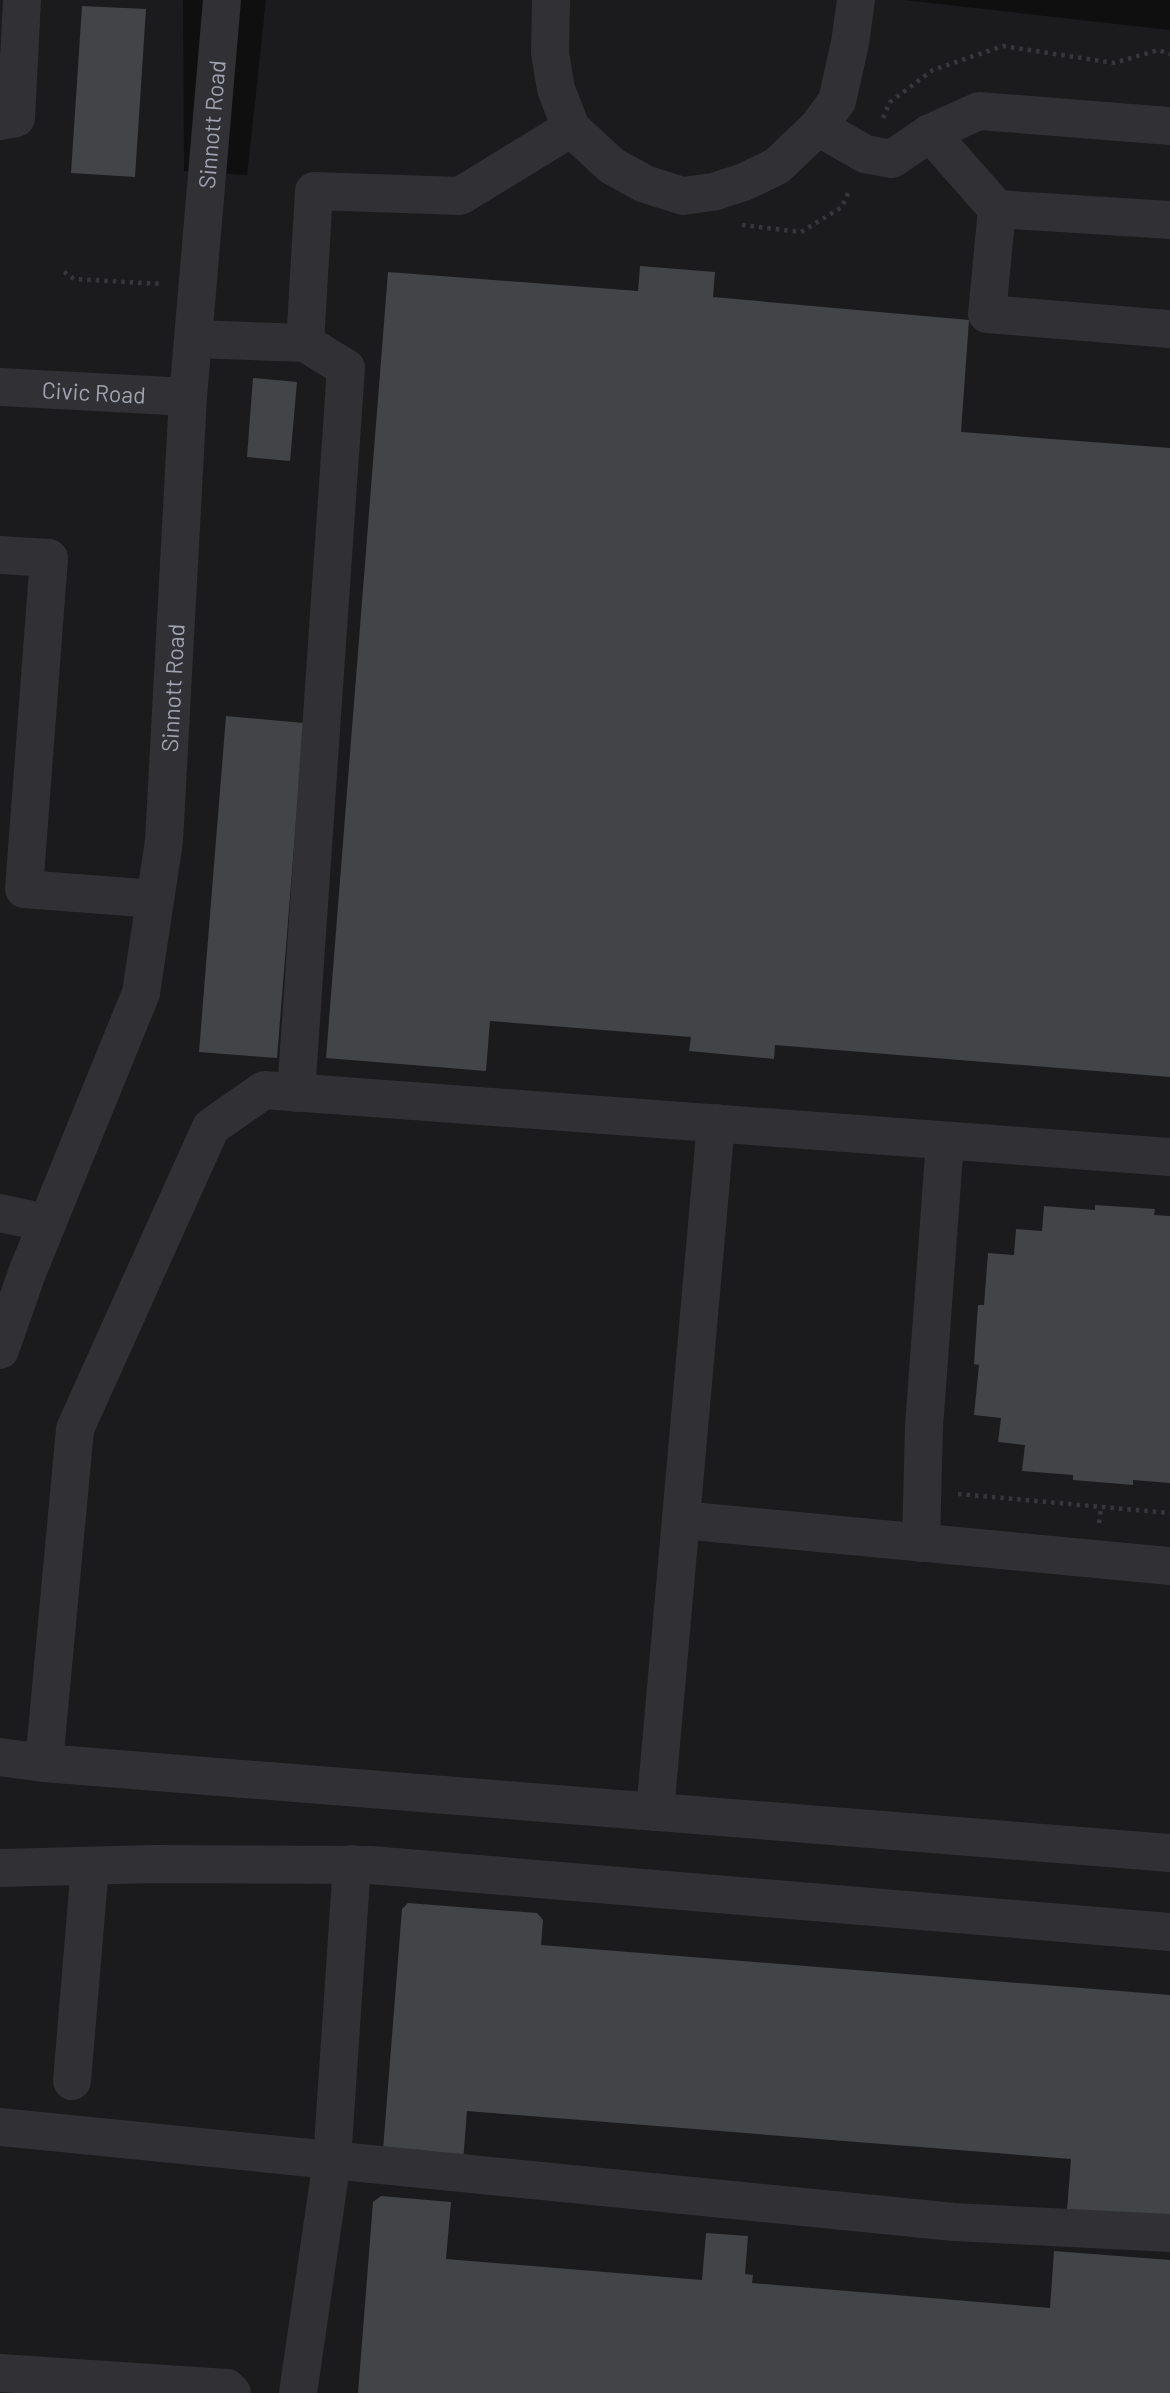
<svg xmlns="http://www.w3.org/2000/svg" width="1170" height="2393" font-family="Barlow,sans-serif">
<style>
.built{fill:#1b1b1d}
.building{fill:#434448}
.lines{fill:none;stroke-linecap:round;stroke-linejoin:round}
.path{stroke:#36373c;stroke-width:4.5;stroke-dasharray:3.5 5;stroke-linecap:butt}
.minor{stroke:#303035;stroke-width:38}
.labels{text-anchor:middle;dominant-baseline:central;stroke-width:7;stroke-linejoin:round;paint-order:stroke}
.street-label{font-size:23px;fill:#a1a4b0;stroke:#0a0a0b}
</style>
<rect width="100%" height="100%" fill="#0f0f10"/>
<path class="built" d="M0,0h183l1,171 63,4 19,-175h638l266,30v2363h-1170z"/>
<g class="building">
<path d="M82,6l64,3 -11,168 -64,-4z"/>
<path d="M640,266l75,6 -2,25 256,23 -8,112 209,16v629l-395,-32 -1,14 -85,-8 2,-14 -201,-16 -4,50 -160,-13 62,-786 250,19z"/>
<path d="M253,378l44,4 -7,79 -43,-4z"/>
<path d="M226,716l78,7 -27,335 -78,-6z"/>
<path d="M1095,1205l60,4 -1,6 16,1v267l-37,-3v5l-60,-5v-5l-51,-4 3,-26 -27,-3 3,-24 -27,-3 5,-50 -5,-1 4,-59h6l4,-52 26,2 2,-26 26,2 2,-25 51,4z"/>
<path d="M408,1903l129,10 6,7 -2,25 629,50v224l-103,-9 4,-51 -604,-48 -4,51 -80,-12 19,-241z"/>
<path d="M381,2196l70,6 -5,57 256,21 4,-47 42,3 -3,38 8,1 -1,8 298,25 4,-57 116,9v133h-812l15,-191z"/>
</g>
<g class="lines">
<g class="path">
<path d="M883,118l7,-16 43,-32 70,-24 111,17 44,-13 12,4"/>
<path d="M742,225l59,7 41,-25 8,-18"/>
<path d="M64,272l10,7 88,5"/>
<path d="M958,1494l212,19"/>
<path d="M1099,1523l2,-16"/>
</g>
<g class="minor">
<path d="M551,0l-1,53 6,36 15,39 41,38 33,18 38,12 30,-4 31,-10 33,-16 41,-39 19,-26 13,-58 6,-43"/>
<path d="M0,121l16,-3 6,-118"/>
<path d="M818,127l47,27 27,5 38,-26 49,-22 191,15"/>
<path d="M930,133l67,76"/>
<path d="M1170,220l-173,-11 -10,105 183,15"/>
<path d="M195,339l110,4 9,-152 146,5 111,-68"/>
<path id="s1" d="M0,387l188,10"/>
<path d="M0,555l49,3 -25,331 131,10"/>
<path d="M296,1093l50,-725 -41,-25"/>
<path d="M1170,1157l-906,-67 -53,37 -136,302 -31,334 1126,90"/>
<path d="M0,1213l47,10"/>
<path id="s2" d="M0,1350l27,-77 114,-280 23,-152 24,-444 34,-397"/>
<path d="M681,1520l489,46"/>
<path d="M921,1543l3,-116 21,-286"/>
<path d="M0,1757l44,6"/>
<path d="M655,1812l61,-689"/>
<path d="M0,1868l155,-4 216,1 799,67"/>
<path d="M72,2081l18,-215"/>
<path d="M0,2127l954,95 216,11"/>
<path d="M0,2373l227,15 5,5"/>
<path d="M298,2393l34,-233 20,-296"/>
</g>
</g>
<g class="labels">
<g class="street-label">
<text stroke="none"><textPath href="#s2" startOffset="1256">Sinnott Road</textPath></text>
<text stroke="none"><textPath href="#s1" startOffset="94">Civic Road</textPath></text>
<text stroke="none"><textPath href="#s2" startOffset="691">Sinnott Road</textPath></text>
</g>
</g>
</svg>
